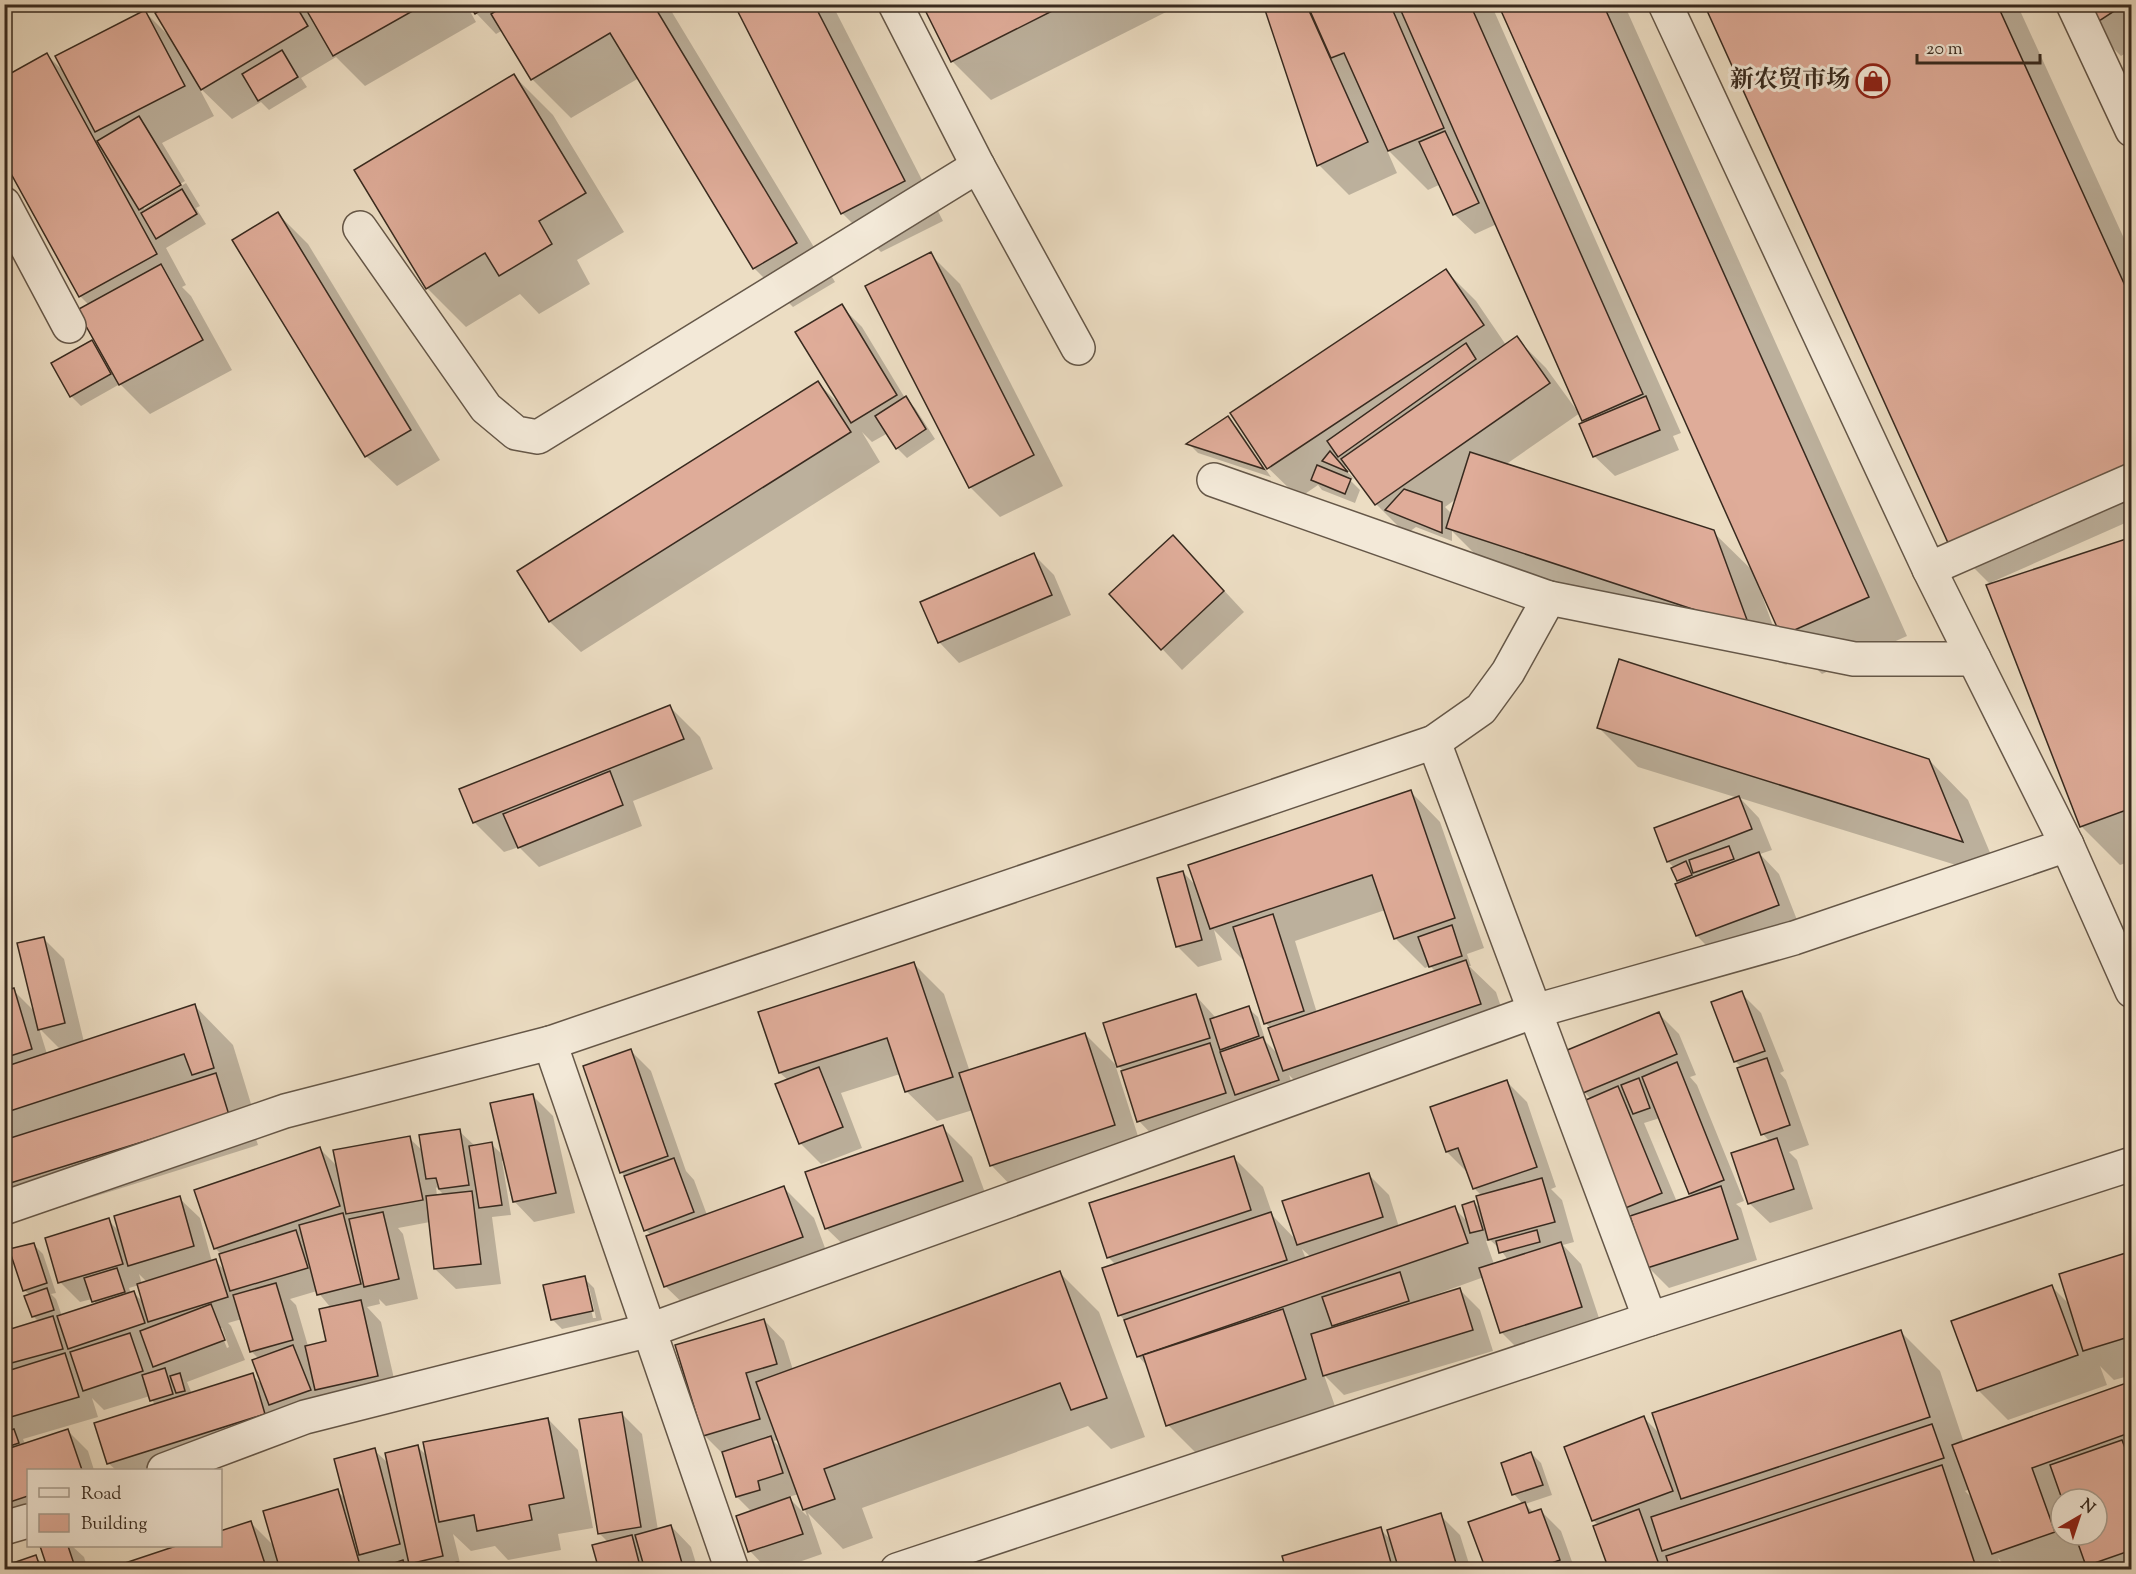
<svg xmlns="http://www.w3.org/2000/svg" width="2136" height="1574" font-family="'Sorts Mill Goudy','Noto Serif SC',serif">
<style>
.shadow{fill:#0003;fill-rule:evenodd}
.building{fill:#dfac99;stroke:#382a1f;stroke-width:1.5}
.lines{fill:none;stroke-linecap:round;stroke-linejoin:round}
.minor-casing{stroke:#655748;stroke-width:36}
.minor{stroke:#f3e9d8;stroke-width:33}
.labels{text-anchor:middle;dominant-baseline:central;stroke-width:6;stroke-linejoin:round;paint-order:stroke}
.poi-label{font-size:24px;font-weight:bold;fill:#382a1f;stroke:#f3e9d8;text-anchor:end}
</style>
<rect width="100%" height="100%" fill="#ecddc3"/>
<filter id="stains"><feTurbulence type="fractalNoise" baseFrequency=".00333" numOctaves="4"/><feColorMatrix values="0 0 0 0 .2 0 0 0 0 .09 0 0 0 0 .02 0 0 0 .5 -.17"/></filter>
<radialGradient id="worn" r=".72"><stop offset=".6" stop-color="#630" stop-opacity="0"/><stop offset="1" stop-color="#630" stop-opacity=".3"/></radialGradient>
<g class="shadow">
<path d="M172,4h294l10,18 -111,64 -29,-29 -35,21 6,9 -38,23 -8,-8 -29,17 -34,-33 16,30 -52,27 23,38 -41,25v3l42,-26 14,23 -4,2 10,16 -40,24 20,37 -4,2 9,9 41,74 -82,44 -30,-30 -39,22 -10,-10 -18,-32 39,-23 8,8 -11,-44 -9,-9 -33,-241 18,18 79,-62 26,26z"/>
<path d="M471,4h196l168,278 -42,25 -39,-39 -115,-190 -68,40 -39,-39 -29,-49 -7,4 -20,-21z"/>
<path d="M736,4h96l111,217 -62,31 -39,-39z"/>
<path d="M923,4h259l-191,96 -39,-39z"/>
<path d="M1265,4h226l190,429 -8,3 6,14 -64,26 -21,-20 -8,-34 -6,-9 -75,52 208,67 42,41 -255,-569h124l283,632 -85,38 -40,-39 -20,-46 -2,1 27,75 -300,-99 -35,-35v10l-36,-14 -10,7 -30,-30 -28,-39 -4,3 10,11 -8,-3 14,14 -5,13 -33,-13 -4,-5 -19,13 -34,-33 181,-194 30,30 30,44 10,-7 30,30 32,44 -81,-188 -22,10 -21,-20 -13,-30 -13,6 -42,-42 11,25 -48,22 -30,-30zM1456,499l-4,15 -7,-7z"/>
<path d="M1706,4h311l115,252v264l-140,62 1,2 139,-46v323l-12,4 -39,-39 -90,-241 -41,-41z"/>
<path d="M2081,4h51v45l-11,7 -30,-30z"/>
<path d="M514,76l39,39 71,117 -47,28 13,24 -51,30 -19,-20 -54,33 -39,-39z"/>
<path d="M278,214l30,30 132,216 -43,26 -31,-30z"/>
<path d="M930,254l30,30 103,202 -63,31 -30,-30z"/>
<path d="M841,306l21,21 43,71 10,10 20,31 -28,19 -10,-10 -9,-15 -16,9 -10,-10 18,30 -299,190 -31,-30 -31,-50 299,-189 22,22z"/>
<path d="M1227,418l10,9 34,50 -73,-24 -9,-9z"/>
<path d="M1034,555l20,20 17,40 -112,48 -20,-21z"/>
<path d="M1193,557l51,55 -62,58 -71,-76z"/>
<path d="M670,707l30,30 13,32 -80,32 9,25 -103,41 -20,-20 -15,5 -30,-30z"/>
<path d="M1599,728l330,32 39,40 33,79 -261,-81 19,20 13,32 -12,4 19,20 20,51 -82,31 -20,-20 -16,-53 -6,-15 -7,-6 70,-64 -100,-31z"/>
<path d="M1410,791l30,31 44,126 -17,6 4,12h-2l27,26 14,42 -196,66 -25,-25 9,25 -42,15 -15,-16 4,15 -86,28 -20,-21 -15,-49 -6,-6 77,-71 21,23 32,-10 10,9 8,25 13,13 -8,-27 -6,-5 -20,-65 -3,1 -28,-29 8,30 -24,7 -21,-21 6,-74 14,15zM1385,910l10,28 30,30 5,-2 6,6 -119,41 -22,-72z"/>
<path d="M44,939l20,20 20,83 110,-37 39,40 19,62 -6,1 12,37 -254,80v-244l4,11 5,-2 23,23zM39,1028l22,22 -14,4z"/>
<path d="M4,956l6,20 -6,1z"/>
<path d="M914,964l30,30 26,78 115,-38 30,30 29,91 -123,41 -30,-31 -18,-55 -36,11 -31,-30 -6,-17 -59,19 21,55 -41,16 -20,-20 -24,-59 11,-5 -8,-7z"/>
<path d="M1741,993l20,20 23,58 -4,2 6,7 23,65 -20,7 8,8 16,49 -43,14 -21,-20 21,-61 -7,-8 -21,-66 -6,-6 -23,-59z"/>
<path d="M1658,1013l21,21 17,41 -6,2 7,8 47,116 -8,3 5,4 16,52 -88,28 -20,-20 -18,-53 -7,-7 -33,-109 -7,-7zM1660,1118l30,76 3,3 -16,5 -33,-79z"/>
<path d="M631,1051l20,20 35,100 8,9 13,35 77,-27 30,30 18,49 -136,49 -31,-30 -14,-51 -5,-5 -20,-52 -5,-6z"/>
<path d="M1507,1082l20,20 29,85 -5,2 11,11 12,42 -11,3 18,19 21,63 -81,25 -20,-20 -17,-55 -61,22 1,2 36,-11 20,20 13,41 -149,44 -20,-20 12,34 -138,46 -30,-30 -20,-58 -10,-11 -13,-35 -5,-6 -4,-50 -8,-8 125,-100 30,30 10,29 23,24 73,-65 20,20 10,32 55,-19 14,14 6,-20 7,8 1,-14 -8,-8 -7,-16 -20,-20zM1490,1240l10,9 8,11 -14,4 -8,-23zM1302,1249l9,8 -5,2z"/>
<path d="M532,1095l21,21 22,97 -41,9 -20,-21 -9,-41 -3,1 9,54 -19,2 9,67 -45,5 -21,-20 -5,-47 -32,6 5,6 15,65 -32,7 -7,-7 1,5 -13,3 14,15 17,74 -229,74h-53l-8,-7 47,-58 -5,-9 -46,14 -12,-12 6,19 -75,22 2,5 43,-13 20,20 6,19h-66v52l-24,7v-108l4,12 7,-2 -11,-11v-88l35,-10 -6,-6 -3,-21 -6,-5 9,-46 10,10 13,39 -5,1 5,5 6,17 35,-11 -5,-6 -12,3 -20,-20 48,-62 12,12 59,-34 21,20 12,44 4,-1 9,10 -5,-18 -5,-5 105,-99 18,18 71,-29 14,13 36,-20 16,15 16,-2 13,12zM436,1187l8,8 -7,1zM139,1274l8,8 -5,2zM139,1285l5,18 -10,-10 -3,1 -2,-6zM317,1291l14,17 -3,34 -20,4 -12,-41 -6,-6zM242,1319l9,32 8,8 4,27 -11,-11 -60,19 -5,-12 58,-22 -14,-34 -3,-3zM219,1328h3l7,19 -2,1z"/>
<path d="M942,1127l30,30 20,55 -135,46 -31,-30z"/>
<path d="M2132,1253v122l-18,5 -14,-14 7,19 -99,35 -30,-30 74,-103 18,18z"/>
<path d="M1060,1273l39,39 46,125 -34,12 -23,-23 -226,82 11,30 -30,11 -35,-36 14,41 -46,16h-8l-18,-19 2,-39 -15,-15 -12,-41 -21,-21 60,-115 20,21 9,29zM778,1440l4,10 -8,-9zM799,1494l8,22 -19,-19z"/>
<path d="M584,1278l10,10 8,32 -40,9 -10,-10zM586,1287h3l7,31h-3z"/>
<path d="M1901,1332l39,39 24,72 168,-60v187h-40l-6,-8 -22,8h-55l-11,-12 4,12h-391l-13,-45 -4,-4 -28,-74 78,-29 18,18zM1970,1489l4,11 -9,-9zM2061,1499h36v36h-36z"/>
<path d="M622,1414l20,20 16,96 13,-4 20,21 7,23h-98l9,-27 -10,-10z"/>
<path d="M548,1419l30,31 15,78 -35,6 3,16 -53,10 -13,-14 -24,5 -18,-17 8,33 3,3h-47l-3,-4 -6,1 2,3h-301l72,-24h39l30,-24 25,25 62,-56 9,8 28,-49 15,14 29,-17 9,9z"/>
<path d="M1531,1453l10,10 11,32 -27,9 9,9 7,-2 20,20 14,39h-88l36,-66 -9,-10z"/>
<path d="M1440,1515l20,20 11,35h-183l92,-41 12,12z"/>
<path d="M41,1546h31l12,11 4,13h-38z"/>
<path d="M36,1557l12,13h-44z"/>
</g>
<g class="building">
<path d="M169,4h126l13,22 -107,64 -46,-77z"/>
<path d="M303,4h122l-92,52z"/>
<path d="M469,4h22l-16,10z"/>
<path d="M507,4h146l144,239 -44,26 -143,-236 -79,47 -40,-66z"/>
<path d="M734,4h80l91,177 -64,33z"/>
<path d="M922,4h144l-115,58z"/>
<path d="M1263,4h43l62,138 -51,24z"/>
<path d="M1307,4h83l54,124 -56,23 -44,-98 -13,5z"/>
<path d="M1398,4h72l173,390 -61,27z"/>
<path d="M1498,4h105l266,593 -88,39z"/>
<path d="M1704,4h293l135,297v162l-183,82z"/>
<path d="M2079,4h46l-35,23z"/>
<path d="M145,10l40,76 -90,46 -40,-76z"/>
<path d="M282,50l16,27 -40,24 -16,-27z"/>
<path d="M47,53l110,201 -78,43 -75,-136v-84z"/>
<path d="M514,74l72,119 -47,28 13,23 -53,32 -14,-23 -59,36 -72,-119z"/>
<path d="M139,116l42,69 -42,25 -42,-69z"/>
<path d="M1445,131l34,72 -26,12 -34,-73z"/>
<path d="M182,189l15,25 -41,25 -15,-26z"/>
<path d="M278,212l133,218 -46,27 -133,-217z"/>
<path d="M931,252l103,203 -65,33 -104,-202z"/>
<path d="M161,264l42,76 -84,45 -42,-75z"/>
<path d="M1446,269l38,56 -217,144 -37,-56z"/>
<path d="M842,304l55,91 -46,28 -56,-91z"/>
<path d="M1517,336l33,47 -175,122 -34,-46z"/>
<path d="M92,340l19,34 -41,23 -19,-34z"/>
<path d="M1466,343l10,16 -138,98 -11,-16z"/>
<path d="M818,381l33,51 -302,190 -32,-51z"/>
<path d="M906,396l20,33 -30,20 -21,-33z"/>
<path d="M1646,396l14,34 -67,27 -14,-33z"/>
<path d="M1228,416l36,53 -78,-25z"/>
<path d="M1330,451l18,21 -26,-11z"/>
<path d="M1470,452l244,78 36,98 -304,-100z"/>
<path d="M1317,465l34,14 -6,15 -34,-14z"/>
<path d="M1404,489l38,13v31l-57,-23z"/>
<path d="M1173,535l51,56 -63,59 -52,-56z"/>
<path d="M2132,537v271l-52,19 -94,-242z"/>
<path d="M1034,553l18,42 -114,48 -18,-41z"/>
<path d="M1619,659l310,100 34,83 -366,-114z"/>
<path d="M670,705l14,34 -211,84 -14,-34z"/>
<path d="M610,771l13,34 -105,43 -15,-34z"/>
<path d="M1411,790l44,128 -61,21 -22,-64 -162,54 -22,-64z"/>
<path d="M1739,796l13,33 -85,33 -13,-34z"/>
<path d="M1729,846l5,13 -41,14 -4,-13z"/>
<path d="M1759,852l20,53 -83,31 -21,-52z"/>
<path d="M1686,861l6,14 -15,6 -6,-13z"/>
<path d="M1183,871l19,69 -26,7 -19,-69z"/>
<path d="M1273,914l31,97 -40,13 -31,-97z"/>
<path d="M1452,925l10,31 -33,11 -11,-30z"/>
<path d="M44,937l21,86 -27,7 -21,-87z"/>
<path d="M1466,960l15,44 -198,67 -15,-43z"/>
<path d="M914,962l39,115 -48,15 -18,-54 -108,35 -21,-61z"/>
<path d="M14,988l18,61 -28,9v-67z"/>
<path d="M1742,991l23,60 -31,11 -23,-60z"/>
<path d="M1196,994l14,44 -93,29 -14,-44z"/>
<path d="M195,1004l19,64 -22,7 -8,-21 -180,59v-46z"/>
<path d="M1249,1006l10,30 -39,14 -10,-31z"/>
<path d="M1659,1012l18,42 -94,39 -18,-42z"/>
<path d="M1085,1033l30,92 -125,41 -31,-93z"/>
<path d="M1263,1037l16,43 -44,15 -15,-43z"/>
<path d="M1210,1043l16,50 -89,29 -16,-51z"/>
<path d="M631,1049l37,107 -48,17 -37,-107z"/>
<path d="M1767,1058l23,67 -29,10 -24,-67z"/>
<path d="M1677,1062l47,118 -35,14 -47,-117z"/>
<path d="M819,1067l24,60 -44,17 -24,-60z"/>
<path d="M216,1073l13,42 -225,70v-45z"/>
<path d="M1639,1078l11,30 -17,6 -12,-29z"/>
<path d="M1507,1080l30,87 -64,22 -15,-41 -12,4 -16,-45z"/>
<path d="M1618,1086l44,107 -39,16 -44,-106z"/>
<path d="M533,1094l23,99 -43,9 -23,-99z"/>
<path d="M943,1125l20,56 -138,48 -20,-57z"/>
<path d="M460,1129l9,56 -30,4 -3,-11 -10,1 -7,-44z"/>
<path d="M410,1136l13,64 -77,14 -13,-64z"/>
<path d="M1777,1138l17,51 -46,15 -17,-51z"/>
<path d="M492,1142l10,63 -23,3 -10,-62z"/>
<path d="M320,1147l20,59 -126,43 -20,-59z"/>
<path d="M1234,1156l17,54 -144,48 -18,-55z"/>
<path d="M674,1158l20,54 -50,19 -20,-55z"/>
<path d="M1369,1173l14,44 -86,28 -15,-44z"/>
<path d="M1542,1178l13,44 -67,18 -12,-44z"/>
<path d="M784,1186l19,51 -139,50 -18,-51z"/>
<path d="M1721,1186l17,53 -91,29 -17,-52z"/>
<path d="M472,1191l9,73 -47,5 -8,-73z"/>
<path d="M180,1196l14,50 -66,20 -14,-50z"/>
<path d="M1474,1201l9,29 -13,3 -8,-28z"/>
<path d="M1455,1206l13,37 -331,114 -13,-37z"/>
<path d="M383,1212l16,67 -35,8 -15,-68z"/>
<path d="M1271,1212l16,48 -169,56 -16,-48z"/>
<path d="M343,1213l18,71 -44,11 -18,-70z"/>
<path d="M109,1218l14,46 -65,19 -13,-45z"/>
<path d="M296,1230l12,38 -78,23 -11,-37z"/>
<path d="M1537,1230l3,12 -41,11 -3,-12z"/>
<path d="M1561,1242l21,65 -82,26 -21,-65z"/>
<path d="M34,1243l13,40 -24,8 -14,-42z"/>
<path d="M2132,1251v85l-49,15 -24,-77z"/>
<path d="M216,1259l12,38 -80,25 -11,-38z"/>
<path d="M117,1268l8,24 -33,10 -8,-24z"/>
<path d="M1060,1271l47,127 -36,12 -11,-27 -236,86 11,30 -32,11 -47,-128z"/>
<path d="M1400,1272l9,29 -77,25 -10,-29z"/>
<path d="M585,1276l8,35 -42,9 -8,-35z"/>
<path d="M276,1283l17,57 -43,12 -17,-57z"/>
<path d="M2052,1285l26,70 -101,36 -26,-70z"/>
<path d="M47,1288l7,22 -22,7 -8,-21z"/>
<path d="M1460,1288l13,42 -150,46 -12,-42z"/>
<path d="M134,1291l11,32 -77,26 -11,-33z"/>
<path d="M361,1300l17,76 -63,14 -10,-44 21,-5 -7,-32z"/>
<path d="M211,1304l14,36 -72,27 -13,-36z"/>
<path d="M1283,1309l23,70 -140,47 -23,-71z"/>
<path d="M53,1316l10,33 -59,16v-34z"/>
<path d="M764,1319l13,45 -31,9 14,46 -57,17 -28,-91z"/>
<path d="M1901,1330l29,87 -249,82 -29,-86z"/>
<path d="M130,1333l13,38 -60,20 -13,-39z"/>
<path d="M293,1345l18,45 -42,15 -17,-45z"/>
<path d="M65,1353l14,44 -75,22v-47z"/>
<path d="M165,1368l8,26 -23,7 -8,-26z"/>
<path d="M180,1373l5,18 -9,2 -6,-17z"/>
<path d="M253,1373l12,41 -158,50 -13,-41z"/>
<path d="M2132,1381v51l-100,36 23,64 -63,22 -40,-109z"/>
<path d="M622,1412l19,115 -43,7 -19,-115z"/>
<path d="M1644,1416l29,75 -81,30 -28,-74z"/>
<path d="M548,1418l16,80 -35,7 3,15 -55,11 -3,-16 -35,7 -16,-80z"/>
<path d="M1932,1424l12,34 -282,93 -11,-34z"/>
<path d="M14,1429l5,14 -15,5v-16z"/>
<path d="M68,1429l14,41h-54v26l-24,8v-54z"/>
<path d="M771,1436l12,37 -25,8 2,9 -24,7 -14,-45z"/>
<path d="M2122,1440l10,26v84l-46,16 -11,-31h22v-36h-35l-12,-34z"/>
<path d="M418,1445l25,111 -34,8 -24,-111z"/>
<path d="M375,1448l25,96 -41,11 -25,-96z"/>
<path d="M1531,1452l12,33 -31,10 -11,-32z"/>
<path d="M1942,1465l34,102 -9,3h-297l-4,-14z"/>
<path d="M338,1489l22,76 -17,5h-63l-17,-59z"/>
<path d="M790,1497l13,37 -55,18 -12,-36z"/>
<path d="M1525,1502l4,11 12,-4 19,51 -27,10h-47l-18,-48z"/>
<path d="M1639,1509l22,61h-52l-16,-44z"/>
<path d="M1441,1513l17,57h-59l-12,-40z"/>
<path d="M251,1521l16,49h-163l72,-24h44v-15z"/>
<path d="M671,1525l13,45h-39l-10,-35z"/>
<path d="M1381,1527l12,43h-107l-4,-14z"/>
<path d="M632,1535l9,35h-42l-7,-25z"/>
<path d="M40,1546h28l8,24h-28z"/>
<path d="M36,1555l5,15h-37v-4z"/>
<path d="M403,1560l3,10h-32z"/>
<path d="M458,1562l2,8h-37z"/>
<path d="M1276,1563l2,7h-24z"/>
</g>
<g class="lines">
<defs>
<g id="minor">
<path d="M895,4l83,162 100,182"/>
<path d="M1665,4l264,565 138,276 65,146"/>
<path d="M2073,4l59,126"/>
<path d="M4,204l65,122"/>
<path d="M360,228l126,180 30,25 22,4 440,-271"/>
<path d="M1214,480l335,118 305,61h120"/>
<path d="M1929,569l203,-89"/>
<path d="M1434,742l216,577"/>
<path d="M550,1043l182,527"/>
<path d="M4,1208l281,-97 265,-68 884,-301 47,-33 27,-37 41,-74"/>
<path d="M164,1470l141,-53 345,-87 885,-319 259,-73 273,-93"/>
<path d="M4,1528l24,-7"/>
<path d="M897,1570l753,-251 482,-155"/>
</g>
</defs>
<use href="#minor" class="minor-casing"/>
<use href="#minor" class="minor"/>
</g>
<defs>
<symbol id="shop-ring" viewBox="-11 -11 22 22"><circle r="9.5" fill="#f3e9d8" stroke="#8f2418" stroke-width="1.5"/><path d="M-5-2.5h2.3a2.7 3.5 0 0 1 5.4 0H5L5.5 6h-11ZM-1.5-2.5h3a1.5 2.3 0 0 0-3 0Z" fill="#8f2418"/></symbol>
</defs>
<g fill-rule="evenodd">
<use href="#shop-ring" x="1854" y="62" width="38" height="38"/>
</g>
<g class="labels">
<g class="poi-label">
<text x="1850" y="81">新农贸市场</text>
</g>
</g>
<rect width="2136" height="1574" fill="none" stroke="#ecddc3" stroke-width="24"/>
<rect x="6" y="6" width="2124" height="1562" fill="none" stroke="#382a1f" stroke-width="3"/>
<rect x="12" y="12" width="2112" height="1550" fill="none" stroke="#382a1f" stroke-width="1.5"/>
<rect x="27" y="1469" width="195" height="78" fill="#f3e9d8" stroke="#a89d8e" stroke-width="1.5"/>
<rect x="39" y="1488" width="30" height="9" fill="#f3e9d8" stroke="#a89d8e" stroke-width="1.5"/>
<text x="81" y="1499" font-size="18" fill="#382a1f">Road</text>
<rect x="39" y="1514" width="30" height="18" fill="#dfac99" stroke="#a89d8e" stroke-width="1.5"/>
<text x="81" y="1529" font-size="18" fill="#382a1f">Building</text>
<g transform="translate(2079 1517) rotate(39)"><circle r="28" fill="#f3e9d8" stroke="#a89d8e" stroke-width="1.5"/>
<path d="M0-4.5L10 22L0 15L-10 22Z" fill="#8f2418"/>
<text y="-9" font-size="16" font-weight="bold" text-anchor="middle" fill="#382a1f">N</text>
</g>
<path d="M1917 54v9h123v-9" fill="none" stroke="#382a1f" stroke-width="3"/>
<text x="1926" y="54" font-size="18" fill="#382a1f" stroke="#f3e9d8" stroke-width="4.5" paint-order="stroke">20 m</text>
<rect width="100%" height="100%" filter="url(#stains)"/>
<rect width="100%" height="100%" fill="url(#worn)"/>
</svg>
